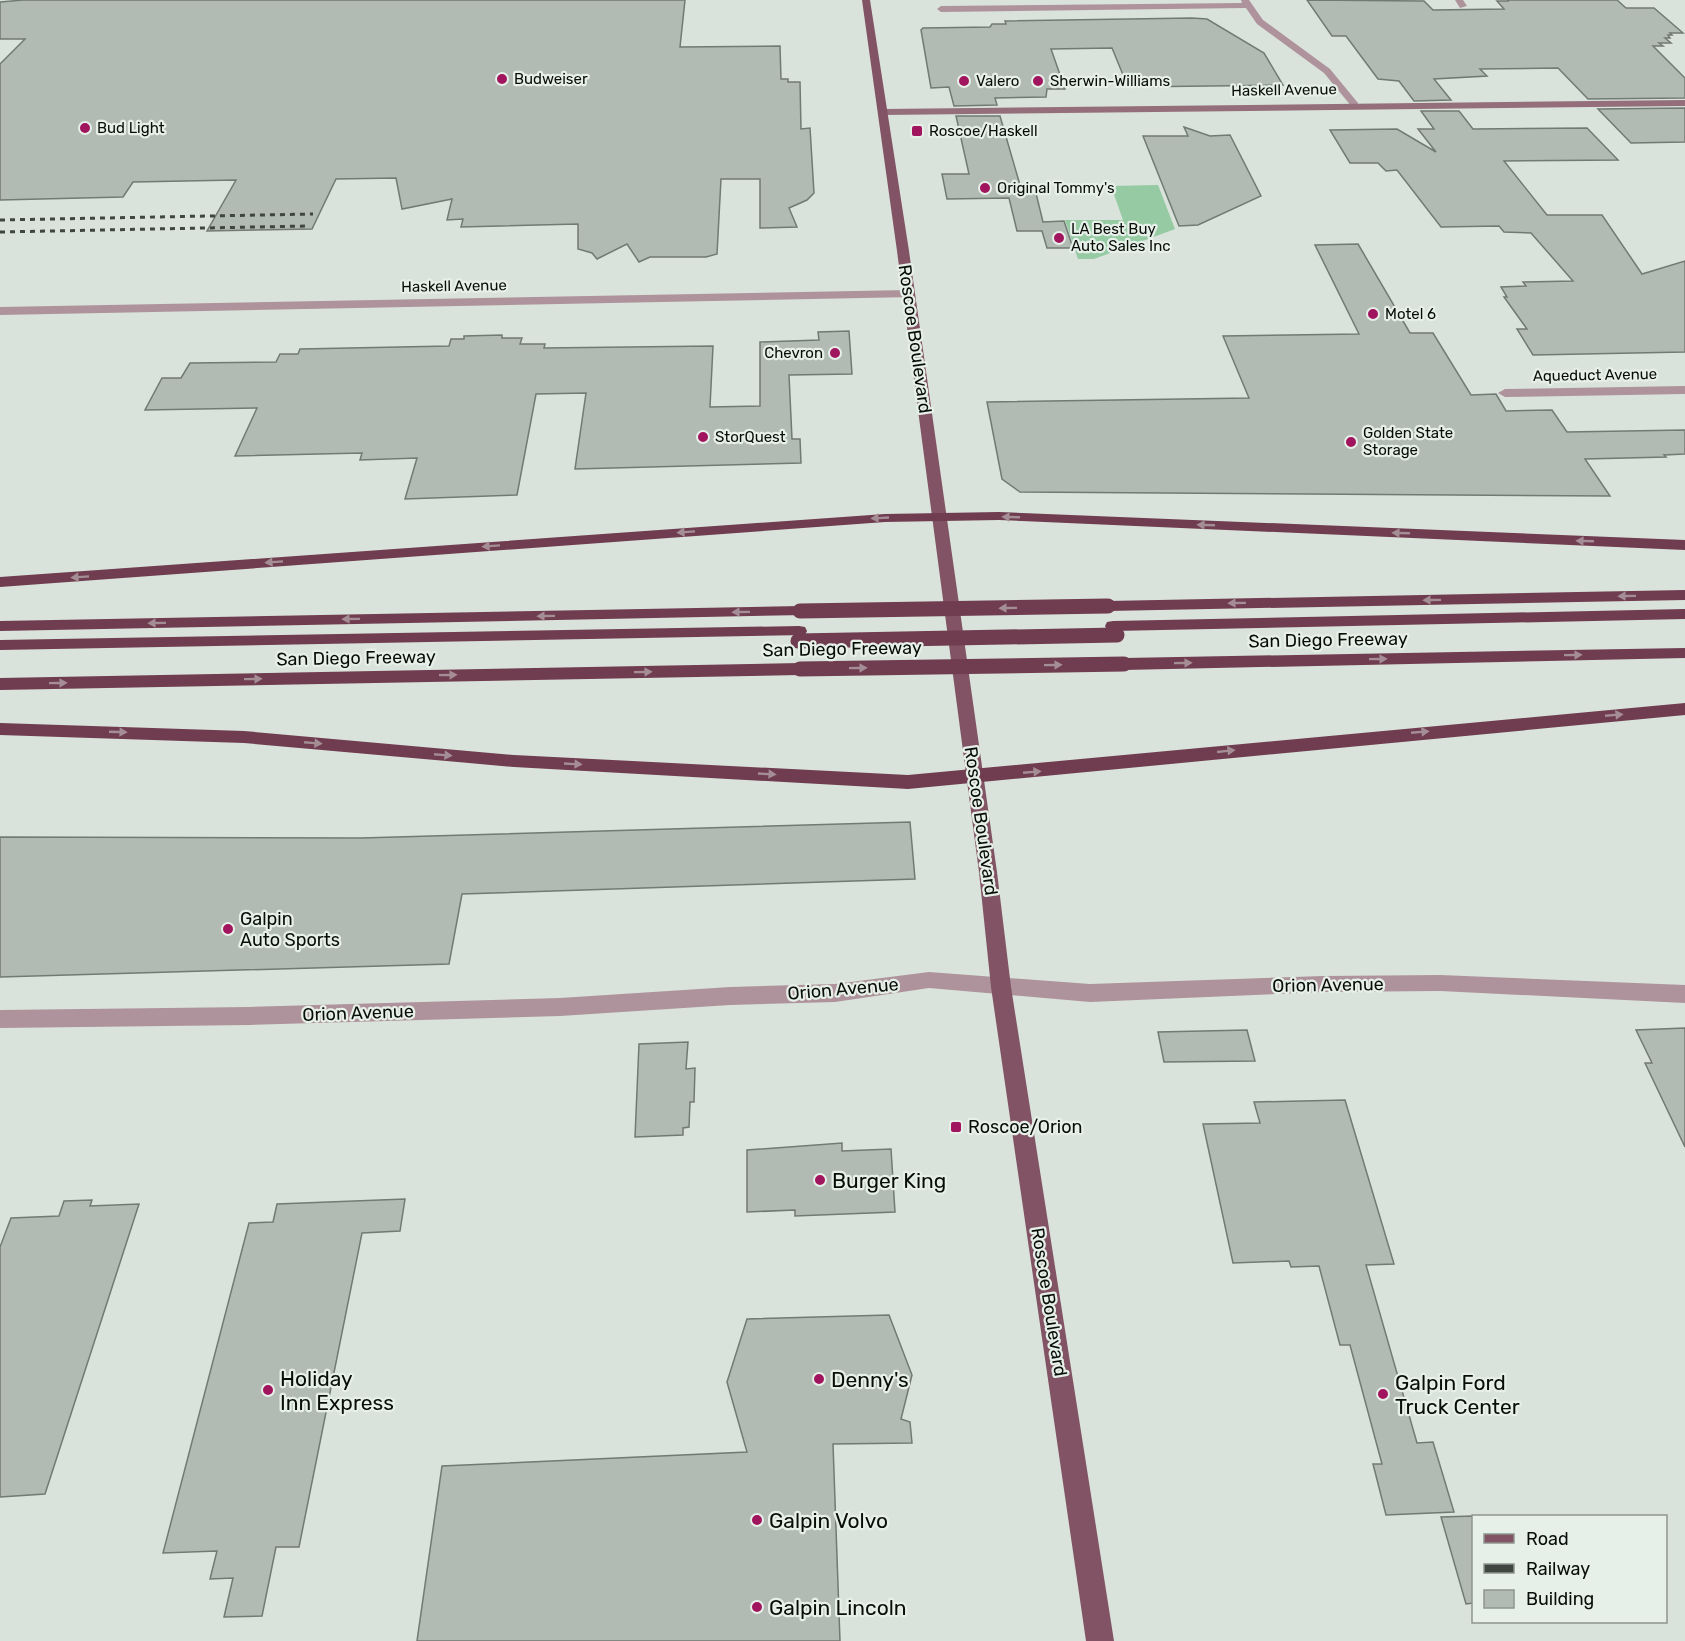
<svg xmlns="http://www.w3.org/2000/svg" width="1685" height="1641" font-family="Rubik,sans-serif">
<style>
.green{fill:#95caa3}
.building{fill:#b1bbb3;stroke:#717a73;stroke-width:1.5}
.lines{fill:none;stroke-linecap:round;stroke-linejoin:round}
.street{fill:#ae939c;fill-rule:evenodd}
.secondary{fill:#956e7b;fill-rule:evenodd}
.primary{fill:#815364;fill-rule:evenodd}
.highway{fill:#703c50;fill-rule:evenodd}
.rail{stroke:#3f4541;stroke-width:3;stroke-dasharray:5 5;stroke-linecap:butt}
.highway-bridge{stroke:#703c50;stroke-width:15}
.oneway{fill:#a58d95}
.poi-dot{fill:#a1155e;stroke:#e6f0e9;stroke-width:2}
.labels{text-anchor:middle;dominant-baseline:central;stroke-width:4.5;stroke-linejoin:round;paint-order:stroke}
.far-poi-label{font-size:15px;fill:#090d0a;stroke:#e6f0e9;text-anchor:start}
.far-street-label{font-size:15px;fill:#090d0a;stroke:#e6f0e9}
.street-label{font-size:18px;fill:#090d0a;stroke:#e6f0e9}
.poi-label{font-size:18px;fill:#090d0a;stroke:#e6f0e9;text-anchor:start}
.near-poi-label{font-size:21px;fill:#090d0a;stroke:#e6f0e9;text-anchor:start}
</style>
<rect width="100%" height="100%" fill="#d9e3db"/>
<path class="green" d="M1158,185l17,44 -81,30h-16l-13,-39h58l-12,-34z"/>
<g class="building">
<path d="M23,0h662l-5,47 100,-1 1,33h7v3h12l1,47 9,-1 4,65 -7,7 -18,8 8,19 -37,1v-49h-39l-4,75 -11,3h-56l-11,5 -12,-18 -30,15 -5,-6 -14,-4v-25l-117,3 2,-8 -16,1 5,-21 -50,10 -6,-31 -60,1 -24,50 -105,2 29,-51 -103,2 -10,15 -123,3v-136l25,-25h-25v-37z"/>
<path d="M1307,0l117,1 9,9 71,-1 -7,-8h12l-2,-1h110l9,8h28l29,25h-13l2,2h-4l2,3h-5l6,5h-12l4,3h-10l32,32v20l-97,1 -30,-31 -78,1 7,7 -53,3 17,21 -37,1 -15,-20 -21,-2 -32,-43h-14z"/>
<path d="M1192,18l15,1 57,34 19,32 -155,2 -16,-39 -61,1 14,40h-18l-1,8 -51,1 2,7 -43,1 -5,-19 -18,1 -10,-58 2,-2 67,-1 2,-3h14l-1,-3z"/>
<path d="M1685,108v34l-54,1 -33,-34z"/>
<path d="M1421,111h38l14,18 114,-1 31,32 -114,1 43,54h55l40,59 43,-13v91l-152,3 -16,-26h10l-23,-32h3l-6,-10 25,-1 -3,-4 50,-1 -42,-48 -27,-1 -5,-6 -58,1 -44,-57 -11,1 -8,-8h-28l-20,-33 67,-1 39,23 -18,-23h16z"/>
<path d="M956,116h44l20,69h14l9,37 21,-1 9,27h-26l-5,-17h-25l-8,-33 -62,1 -5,-25h27z"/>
<path d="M1184,127l26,9 20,-1 31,61 -63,29 -19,1 -36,-90h45z"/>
<path d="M1358,244l52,89h23l38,62 25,-1 10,17 46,-1 15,22 118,-2v24l-21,1 2,2 -81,2 25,37 -590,-4 -18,-13 -15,-77 262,-4 -26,-62 136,-2 -44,-89z"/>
<path d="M849,331l3,43 -63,1 3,64h8l1,24 -226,6 11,-76 -50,1 -19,101 -112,4 12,-41 -57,2 2,-7 -127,3 22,-48 -112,2 17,-32h19l9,-15 86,-1 4,-8h18l2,-5 149,-3 2,-7h13v-3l38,-1v3h20l-2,6h25l-1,4 169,-2 -3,61 50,-1v-64l59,-2 -1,-8z"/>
<path d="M910,822l5,57 -453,15 -13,70 -449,13v-140l361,1z"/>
<path d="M1685,1028v119l-40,-84h7l-16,-33z"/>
<path d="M1247,1030l8,31 -91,1 -6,-30z"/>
<path d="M688,1042l-2,27 9,-1 -1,34h-4l-1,25 -6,1v7l-48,2 4,-93z"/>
<path d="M1345,1100l49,164 -28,1 51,178 16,-1 21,70 -68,3 -13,-51h9l-32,-119h-10l-21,-79 -28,1 -2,-6 -56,2 -30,-139 57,-1 -6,-21z"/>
<path d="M842,1143v8l49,-2 4,63 -100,4v-6l-48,2v-62z"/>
<path d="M405,1199l-5,32 -38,2 -63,314h-23l-14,69 -38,1 9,-39 -23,1 7,-28 -54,2 86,-330 24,-1 4,-18z"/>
<path d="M92,1200l-2,6 49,-2 -94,290 -45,3v-250l11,-29 48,-2 5,-15z"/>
<path d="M889,1315l23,60 -11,44 9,3 2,21 -79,1 7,197h-423l25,-175 305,-14 -20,-70 20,-63z"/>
<path d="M1473,1516v87l-7,1 -25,-87z"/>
</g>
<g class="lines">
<g class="street">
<path d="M1241,0h8l14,20 67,49 28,34v4h-6l-28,-34 -67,-49 -11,-16 -305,4 -4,-3 4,-3 301,-3z"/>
<path d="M1455,0h8l4,6 -7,2z"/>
<path d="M909,290l6,4 -2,3 -913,18v-8z"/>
<path d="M1685,386v8l-180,3 -7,-4 7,-4z"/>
<path d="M929,972l161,12 233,-8 117,-1 245,10v18l-245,-12 -117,1 -233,10 -161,-14 -94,14 -105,3 -170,11 -311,9 -249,3v-18l249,-3 311,-9 170,-11 105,-3z"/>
</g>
<path class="secondary" d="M1685,100v6l-802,9 -5,-3 5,-3z"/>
<path class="primary" d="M862,0h8l39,251 88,621 14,115 103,654h-28l-95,-654 -12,-115 -82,-621z"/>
<g class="highway">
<path d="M999,512l686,28v10l-686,-30 -114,2 -885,65v-10l885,-63z"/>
<path d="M1685,590v10l-577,11 -8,-5 8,-5z"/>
<path d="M800,606l8,5 -2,4 -806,16v-10z"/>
<path d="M1685,609v10l-572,12 -6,-1 -2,-4 2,-4 6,-1z"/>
<path d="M799,626l6,1 2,4 -2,4 -805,15v-10z"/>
<path d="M1685,648v10l-561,12 -6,-2 -2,-4 2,-4 6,-2z"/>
<path d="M800,663l6,2 2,4 -2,4 -6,2 -800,15v-12z"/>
<path d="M1685,703v12l-777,74 -394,-22 -270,-24 -244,-8v-12l244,8 270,24 394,20z"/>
</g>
<g class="rail">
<path d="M0,220l313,-6"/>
<path d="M0,232l307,-6"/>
</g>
<g class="highway-bridge">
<path d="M800,611l308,-5"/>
<path d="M798,641l319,-6"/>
<path d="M800,669l324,-5"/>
</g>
</g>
<defs><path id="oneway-solid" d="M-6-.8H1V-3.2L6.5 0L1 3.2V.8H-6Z" transform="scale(1.5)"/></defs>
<g class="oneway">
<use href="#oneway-solid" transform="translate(1011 517) rotate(-178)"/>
<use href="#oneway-solid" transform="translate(880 518) rotate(177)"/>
<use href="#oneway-solid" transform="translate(1206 525) rotate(-178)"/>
<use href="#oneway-solid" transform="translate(686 532) rotate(176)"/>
<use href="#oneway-solid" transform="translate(1401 533) rotate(-178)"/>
<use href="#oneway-solid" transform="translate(1585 541) rotate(-178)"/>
<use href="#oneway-solid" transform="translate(491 546) rotate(176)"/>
<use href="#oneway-solid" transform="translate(274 562) rotate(176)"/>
<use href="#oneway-solid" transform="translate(80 577) rotate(176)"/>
<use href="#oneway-solid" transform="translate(1627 596) rotate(179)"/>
<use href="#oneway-solid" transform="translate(1432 600) rotate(179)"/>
<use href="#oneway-solid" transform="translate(1237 603) rotate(179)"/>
<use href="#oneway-solid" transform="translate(1008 608) rotate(179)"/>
<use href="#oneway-solid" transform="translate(741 612) rotate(179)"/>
<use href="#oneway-solid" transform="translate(546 616) rotate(179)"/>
<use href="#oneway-solid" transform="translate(351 619) rotate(179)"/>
<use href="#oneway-solid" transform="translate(157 623) rotate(179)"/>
<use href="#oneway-solid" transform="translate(1573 655) rotate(-1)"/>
<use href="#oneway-solid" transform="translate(1378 659) rotate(-1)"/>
<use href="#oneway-solid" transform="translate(1183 663) rotate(-1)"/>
<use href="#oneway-solid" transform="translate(1053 665) rotate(-1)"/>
<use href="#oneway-solid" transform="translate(858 668) rotate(-1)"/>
<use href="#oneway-solid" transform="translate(643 672) rotate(-1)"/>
<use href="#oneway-solid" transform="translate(448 675) rotate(-1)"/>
<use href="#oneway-solid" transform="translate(253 679) rotate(-1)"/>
<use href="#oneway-solid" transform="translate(58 683) rotate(-1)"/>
<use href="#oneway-solid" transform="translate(1614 715) rotate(-5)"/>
<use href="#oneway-solid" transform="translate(118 732) rotate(2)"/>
<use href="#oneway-solid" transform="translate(1420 732) rotate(-5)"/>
<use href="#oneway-solid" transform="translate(313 743) rotate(5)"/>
<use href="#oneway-solid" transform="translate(1226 751) rotate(-6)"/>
<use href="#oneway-solid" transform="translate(443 755) rotate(5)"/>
<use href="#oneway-solid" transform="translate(573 764) rotate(3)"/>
<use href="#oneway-solid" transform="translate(1032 772) rotate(-5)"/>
<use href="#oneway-solid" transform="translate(767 774) rotate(3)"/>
</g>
<g class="poi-dot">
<circle cx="502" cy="79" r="6"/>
<circle cx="964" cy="81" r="6"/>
<circle cx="1038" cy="81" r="6"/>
<circle cx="85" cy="128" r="6"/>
<rect x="911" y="125" width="12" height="12" rx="3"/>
<circle cx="985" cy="188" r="6"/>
<circle cx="1059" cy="238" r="6"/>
<circle cx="1373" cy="314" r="6"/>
<circle cx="835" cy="353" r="6"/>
<circle cx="703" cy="437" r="6"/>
<circle cx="1351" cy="442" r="6"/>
<circle cx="228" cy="929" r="6"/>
<rect x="950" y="1121" width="12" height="12" rx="3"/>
<circle cx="820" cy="1180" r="6"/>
<circle cx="819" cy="1379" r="6"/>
<circle cx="268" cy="1390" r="6"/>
<circle cx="1383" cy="1394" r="6"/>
<circle cx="757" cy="1520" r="6"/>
<circle cx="757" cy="1607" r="6"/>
</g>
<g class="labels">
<g class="far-poi-label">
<text x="514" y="79">Budweiser</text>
<text x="976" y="81">Valero</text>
<text x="1050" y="81">Sherwin-Williams</text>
<text x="97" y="128">Bud Light</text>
<text x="929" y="131">Roscoe/Haskell</text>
<text x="997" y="188">Original Tommy's</text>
<text x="1071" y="229">LA Best Buy<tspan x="1071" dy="17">Auto Sales Inc</tspan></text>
<text x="1385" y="314">Motel 6</text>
<text x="823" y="353" text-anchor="end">Chevron</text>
<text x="1363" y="433">Golden State<tspan x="1363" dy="17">Storage</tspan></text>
<text x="715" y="437">StorQuest</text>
</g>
<g class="far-street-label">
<text transform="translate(1284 90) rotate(-1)">Haskell Avenue</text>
<text transform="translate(454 286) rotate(-1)">Haskell Avenue</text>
<text transform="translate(1595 375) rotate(-1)">Aqueduct Avenue</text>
</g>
<g class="street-label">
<text transform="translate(915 339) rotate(82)">Roscoe Boulevard</text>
<text transform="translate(1328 640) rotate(-1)">San Diego Freeway</text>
<text transform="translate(842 649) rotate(-1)">San Diego Freeway</text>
<text transform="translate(356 658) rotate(-1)">San Diego Freeway</text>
<text transform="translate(981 821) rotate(82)">Roscoe Boulevard</text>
<text transform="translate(1328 985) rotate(-1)">Orion Avenue</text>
<text transform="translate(843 989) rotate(-5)">Orion Avenue</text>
<text transform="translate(358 1013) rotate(-2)">Orion Avenue</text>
<text transform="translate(1049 1302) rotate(81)">Roscoe Boulevard</text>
</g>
<g class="poi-label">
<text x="240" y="919">Galpin<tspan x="240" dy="21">Auto Sports</tspan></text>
<text x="968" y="1127">Roscoe/Orion</text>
</g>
<g class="near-poi-label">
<text x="832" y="1180">Burger King</text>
<text x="280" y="1378">Holiday<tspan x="280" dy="24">Inn Express</tspan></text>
<text x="831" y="1379">Denny's</text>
<text x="1395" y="1382">Galpin Ford<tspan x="1395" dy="24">Truck Center</tspan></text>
<text x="769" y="1520">Galpin Volvo</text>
<text x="769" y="1607">Galpin Lincoln</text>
</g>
</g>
<rect x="1472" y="1515" width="195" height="108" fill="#e6f0e9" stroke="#8e9590" stroke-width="1.5"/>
<rect x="1484" y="1534" width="30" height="9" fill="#815364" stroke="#8e9590" stroke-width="1.5"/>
<text x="1526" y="1545" font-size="18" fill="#090d0a">Road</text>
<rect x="1484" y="1564" width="30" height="9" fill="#3f4541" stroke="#8e9590" stroke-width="1.5"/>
<text x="1526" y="1575" font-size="18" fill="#090d0a">Railway</text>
<rect x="1484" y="1590" width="30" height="18" fill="#b1bbb3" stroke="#8e9590" stroke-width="1.5"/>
<text x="1526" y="1605" font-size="18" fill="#090d0a">Building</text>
</svg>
